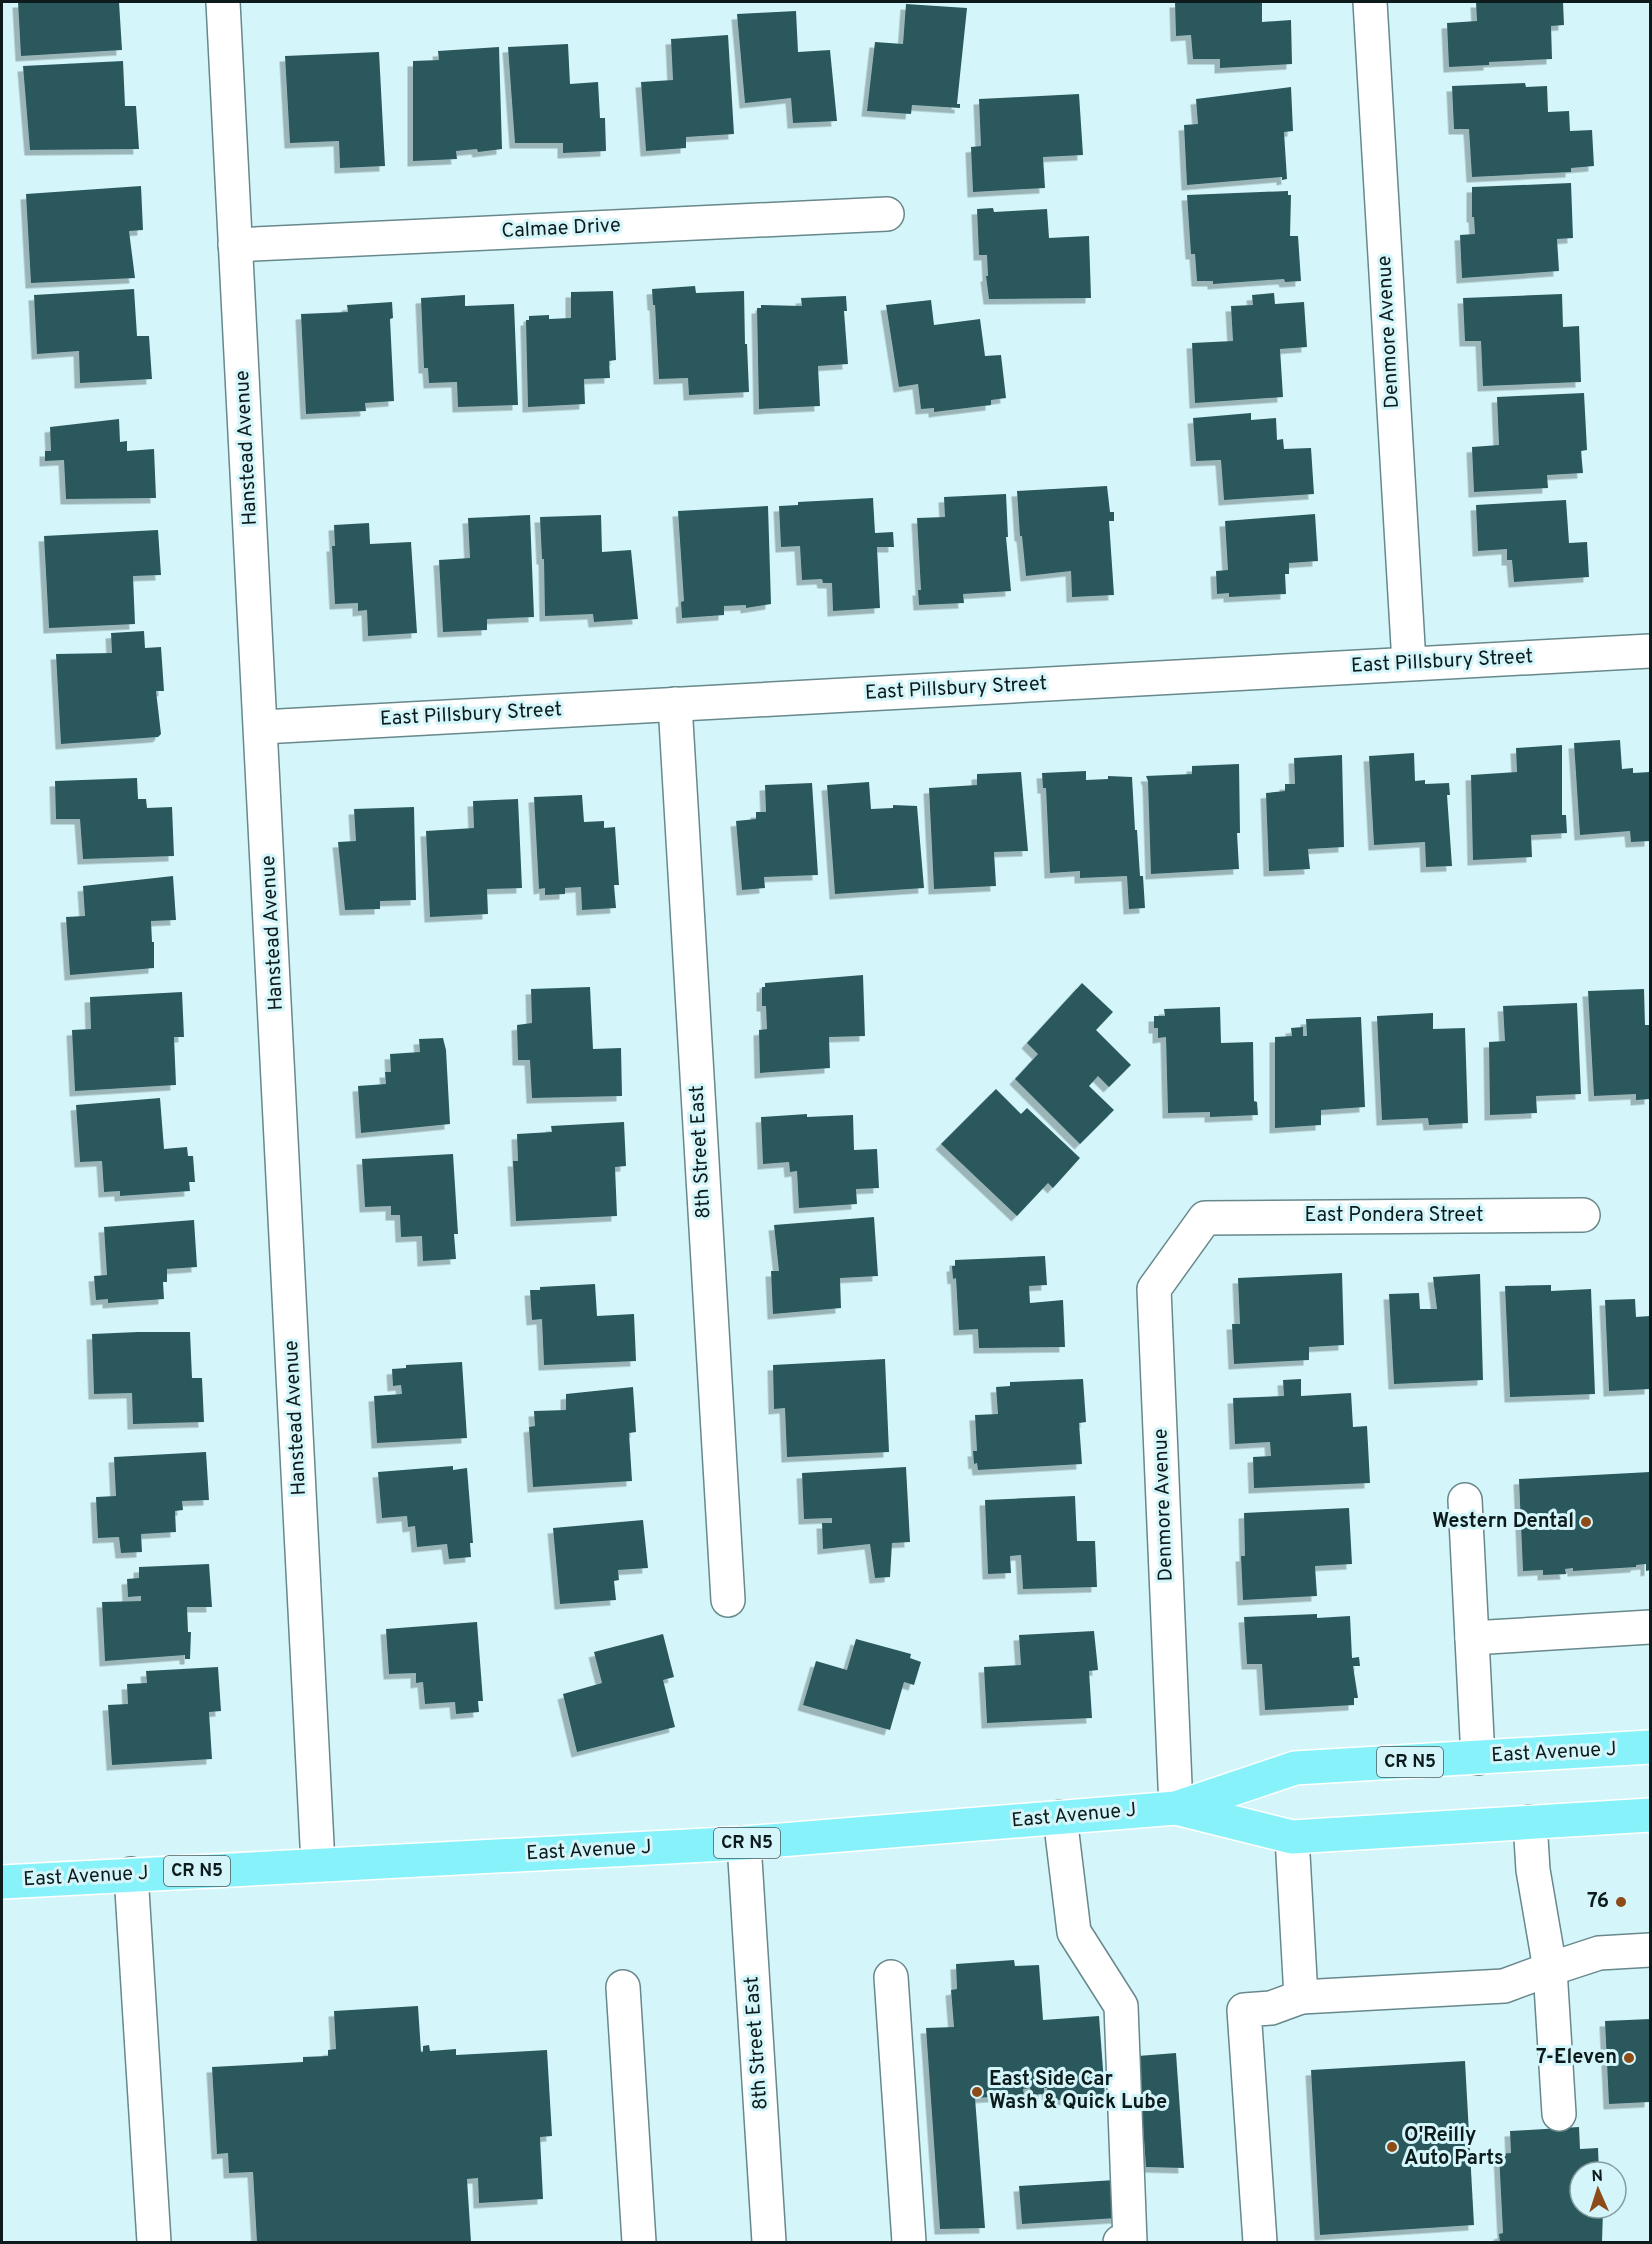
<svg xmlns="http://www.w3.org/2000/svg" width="1652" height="2244" font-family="Overpass,sans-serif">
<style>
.building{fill:#2b595d;filter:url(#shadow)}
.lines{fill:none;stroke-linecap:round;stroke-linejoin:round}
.minor-casing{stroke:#68888b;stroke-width:36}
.major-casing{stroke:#fff;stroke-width:36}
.minor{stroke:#fff;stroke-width:33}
.major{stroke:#88f2fb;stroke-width:33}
.poi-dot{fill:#8d4b18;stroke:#d4f6fa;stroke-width:2}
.labels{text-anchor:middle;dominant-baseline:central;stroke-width:6;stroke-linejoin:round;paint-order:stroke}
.shield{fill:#d4f6fa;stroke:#495d5f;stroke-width:1.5}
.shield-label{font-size:18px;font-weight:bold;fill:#0e1b1c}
.street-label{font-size:20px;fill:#0e1b1c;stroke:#d4f6fa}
.poi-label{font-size:20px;font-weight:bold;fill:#0e1b1c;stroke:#d4f6fa;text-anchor:end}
</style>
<defs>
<filter id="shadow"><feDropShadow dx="-5.5" dy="5.5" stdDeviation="0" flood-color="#0004"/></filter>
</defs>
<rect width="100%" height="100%" fill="#d4f6fa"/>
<g class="building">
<path d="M18,2h101l3,48 -101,6z"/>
<path d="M1175,2h87v20l29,-2 1,44 -72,4v-9h-27l-2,-24 -15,1z"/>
<path d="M1476,2h87l1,23 -13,1 1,33 -63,3v3l-40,2 -2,-44 30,-2z"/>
<path d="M906,4l61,4 -10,96h3v4l-48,-3 -1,9 -44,-3 8,-69 28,2z"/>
<path d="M796,11l2,41 32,-2 7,71 -44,2 -2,-25 -46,5 -8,-89z"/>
<path d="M728,35l6,99 -48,3v11l-40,3 -5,-69 32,-2 -2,-41z"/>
<path d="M568,44l2,40 28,-2 2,36h5l1,33 -43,2v-10h-48l-7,-96z"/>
<path d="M499,47l3,102 -24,3 -1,-3 -21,2 1,8 -44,2v-100l26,-1 -1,-9z"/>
<path d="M379,52l6,114 -45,2 -1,-27 -49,2 -5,-87z"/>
<path d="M123,61l2,45h11l3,43 -109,1 -7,-84z"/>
<path d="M1525,83l1,4 21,-1 1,26 21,-1 1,20 22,-1 2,36 -23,2v4l-99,5 -3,-48h-15l-2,-43z"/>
<path d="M1291,87l2,44 -9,1 3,47 -5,1v-3l-95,8 -3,-60 14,-1 -2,-25z"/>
<path d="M1079,94l4,61 -40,2 2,31 -72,4 -2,-45 10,-1 -2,-47z"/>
<path d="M1571,183l2,55 -16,1 2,32 -97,7 -2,-43 15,-1 -1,-17h-2v-30z"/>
<path d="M141,186l2,44 -14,1 6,47 -104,5 -5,-89z"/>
<path d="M1288,191v4h3l-1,41h8l3,45 -16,1 -1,-3 -71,5v-3h-16l-2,-27h-4l-4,-59z"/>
<path d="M993,208l1,4 53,-3 2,29 40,-2 2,62 -102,1 -3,-23h2l-1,-21h-8l-2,-46z"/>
<path d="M695,286l1,7 48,-2 1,53h2l2,48 -60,3 -1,-17 -29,1 -4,-74h-2l-1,-16z"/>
<path d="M134,289l3,47h12l3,43 -72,4 -1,-32 -42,3 -3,-59z"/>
<path d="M613,291l3,69 -7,1 1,17 -26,1 1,25 -57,3 -2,-87h3v-4l20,-1v4l22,-1v-26z"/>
<path d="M1274,293l1,11 29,-2 3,45 -27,2 3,48 -88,6 -3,-60 41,-2 -2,-35 22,-1 -1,-10z"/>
<path d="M1562,294l1,33 16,-1 2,56 -98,4 -2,-45h-16l-2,-43z"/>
<path d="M465,295v11l49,-2 4,101 -60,2 -1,-25 -28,1 -1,-15h-4l-3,-70z"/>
<path d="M846,296l1,15h-3l4,53 -30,2 2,40 -61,3 -2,-101h4v-3l41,1 -1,-8z"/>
<path d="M931,300l3,25 46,-6 5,37 16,-1 5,43 -15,2v5l-57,7v-4l-13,1 -3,-25 -19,3 -13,-82z"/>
<path d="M392,302l1,16 -3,1 4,82 -29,2 1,8 -60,3 -5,-100 47,-2 -1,-7z"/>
<path d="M1584,393l3,57 -6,1 2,22 -36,2 1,13 -74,4 -2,-45 27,-2 -2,-48z"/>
<path d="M1251,413v7l25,-2 1,22 6,-1 1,10 27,-1 3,46 -90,6 -3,-40 -25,1 -3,-43z"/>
<path d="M119,419l1,23 7,-1v10l27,-2 2,49 -90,1 -2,-39 -19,1v-10h6l-1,-24z"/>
<path d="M1107,486l3,26h4v9h-5l5,74 -42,2 -1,-26 -45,5 -4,-40h-2l-3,-45z"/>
<path d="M1006,494l2,43h-2l5,54 -48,3 1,9 -45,2 -1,-15h3l-4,-72 28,-1 -1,-20z"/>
<path d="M873,498l2,35 18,-1 1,15h-17l3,61 -47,3 -1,-28h-9l-1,-4 -20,1 -2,-34 -19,1 -2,-41 19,-1v-3z"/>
<path d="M1566,500l3,43 18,-1 2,35 -75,5 -2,-22h-5v-11l-29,2 -2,-46z"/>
<path d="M768,506l3,98 -25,4v-3l-22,1v9l-42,3 -1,-16 3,-1 -6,-90z"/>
<path d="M1315,514l3,47 -29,2v11h-4l1,20 -57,3v-4l-12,1 -1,-23 12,-1 -3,-49z"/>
<path d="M530,515l4,102 -47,2v11l-44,2 -4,-72 31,-2 -2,-40z"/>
<path d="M601,515l1,37 29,-2 7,69 -44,3 -1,-8 -48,2 -1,-57h-2l-2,-42z"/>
<path d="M369,523l1,21 41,-2 6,91 -49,3 -1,-26 -9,1v-8l-23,1 -3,-58h3l-1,-21z"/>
<path d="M158,530l3,45 -28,1 2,48 -86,4 -5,-92z"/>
<path d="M144,631l1,17 16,-1 3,44h-8l5,43 -3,3 -97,7 -5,-90 56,-1 -1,-20z"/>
<path d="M1620,740l2,29 11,-1v5l17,-1v69l-19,1 -1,-11 -50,4 -6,-92z"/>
<path d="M1562,745v70h4l1,18 -36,2 1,22 -59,3 -2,-85 46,-3 -1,-24z"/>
<path d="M1414,753l1,28 10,-1v4l24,-1 1,12h-3l5,71 -26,1 -1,-25 -51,3 -5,-89z"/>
<path d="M1342,755l2,92 -36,2 2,20 -41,2 -3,-78 19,-2v-7h10l-1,-26z"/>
<path d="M1239,764l1,69h-3l2,36 -88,5 -3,-93 -2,-5 46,-2v-8z"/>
<path d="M1086,771v9l22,-1v-3l24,1 3,53h2l3,46h3l2,32 -16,1 -2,-33 -47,2v-7l-30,2 -4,-85h-3l-1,-15z"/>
<path d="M1021,772l7,79 -34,1 2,34 -62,3 -5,-101 48,-3v-11z"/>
<path d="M137,778l1,21h8l1,9 25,-1 2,49 -91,3 -3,-40h-24l-1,-38z"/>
<path d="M869,782l2,27 22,-1v-3l24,1 7,82 -89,6 -8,-109z"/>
<path d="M812,783l6,92 -54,2 1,11 -23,2 -6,-69 20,-2v-7h10l-1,-27z"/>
<path d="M582,795l2,27 20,-1v7l11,-1 4,58h-5l2,23 -34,2 -1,-23 -16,1v6l-20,1v-7l-6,1 -5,-92z"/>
<path d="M518,799l4,89 -35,1 1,25 -58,3 -4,-86 48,-3 -1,-27z"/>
<path d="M414,807l2,93 -36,1v8l-35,1 -7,-68 18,-1 -2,-32z"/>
<path d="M173,876l3,44 -25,1 1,21h2v26l-84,7 -4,-58 19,-1 -2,-30z"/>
<path d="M863,975l2,61 -36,1 1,31 -70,5 -1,-43 8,-1 -1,-23h-4v-19h3v-4z"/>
<path d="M1082,983l31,29 -17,18 35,35 -22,22 -11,-11 -9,10 25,24 -34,34 -65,-65 23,-25 -11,-11z"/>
<path d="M590,987l3,62 28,-1 1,48 -90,2 -2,-38h-12l-1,-35 15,-2 -1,-34z"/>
<path d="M1644,989l1,36h5v74l-14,1v-6l-42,2 -6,-105z"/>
<path d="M182,992l2,45h-10l2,48 -101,6 -3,-61 19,-1 -1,-32z"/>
<path d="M1577,1003l4,91 -45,2 1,17 -47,2 -1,-73 16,-1 -2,-35z"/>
<path d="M1220,1007l1,36 32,-1 1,59 3,1 1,13 -48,2v-5l-42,1 -2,-76 -8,1v-10h-4v-12h11l-1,-7z"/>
<path d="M1433,1013v16l32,-1 3,95 -39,2 -1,-7 -46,2 -5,-104z"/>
<path d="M1361,1017l4,90 -44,3v15l-46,3v-91l17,-1 -1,-8 12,-1v9h4l-1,-17z"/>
<path d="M443,1038l3,12 4,74 -89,9 -3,-47 28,-2 -1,-12h6l-1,-18 30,-2 -1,-13z"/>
<path d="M996,1089l25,25 6,-6 53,50 -27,30 -5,-5 -31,33 -76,-72z"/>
<path d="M160,1098l4,51 23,-2 1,9h5l2,26h-6l1,9 -70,5v-5l-16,1 -2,-31 -22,1 -4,-57z"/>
<path d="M807,1114v3l46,-2 1,35 23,-1 2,39 -23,1 1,15 -58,4 -2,-37 -7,1 -1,-10 -26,2 -2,-47z"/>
<path d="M624,1122l2,44 -11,1 2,49 -101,5 -3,-60h5l-1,-27 35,-2 -1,-6z"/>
<path d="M453,1154l5,80h-4l2,25 -33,2 -1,-25 -21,1 -1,-22h-9v-9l-26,1 -3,-48z"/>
<path d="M874,1217l4,59 -38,2 1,30 -68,6 -2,-43h8l-5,-46z"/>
<path d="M194,1220l3,47 -30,2v13h-4l1,17 -56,4v-4l-12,1 -2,-24 13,-1 -3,-48z"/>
<path d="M1045,1256l2,29 -18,1 1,17 33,-3 2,47 -86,1 -1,-19 -19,1 -3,-52 -3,1 -1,-13h3v-6z"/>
<path d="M1342,1273l2,72 -35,2v13l-75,4 -2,-40h8l-2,-46z"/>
<path d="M1480,1274l3,106 -89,4 -5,-90 30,-1 1,16h17l-4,-32z"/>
<path d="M595,1284l2,32 37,-2 2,47 -92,4 -2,-46 -10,1 -2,-30h10v-3z"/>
<path d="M1551,1285v6l40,-2 4,105 -85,3 -5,-111z"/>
<path d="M1635,1299l1,18 14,-1v73l-41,2 -4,-91z"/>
<path d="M138,1332h52l2,46h10l2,44 -71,2 -1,-31 -38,1 -2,-60z"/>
<path d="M885,1359l4,93 -102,5 -2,-49 -11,1 -1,-44z"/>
<path d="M462,1362l5,76 -90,5 -3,-47 28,-2 -1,-9 -8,1 -1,-17 14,-1v-3z"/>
<path d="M1083,1379l3,43 -7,1 3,41 -104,6 -1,-7 -3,1 -1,-13h4l-2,-36 23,-1 -2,-27 14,-1v-4z"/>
<path d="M1301,1379v17l50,-3 2,34 14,-1 3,57 -116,5 -1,-31 18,-1 -1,-14 -35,2 -2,-46 51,-2 -1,-16z"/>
<path d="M633,1387l3,45 -7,1 3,48 -99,6 -4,-60 6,-1 -1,-15 32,-1v-16z"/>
<path d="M206,1452l3,48 -27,1 1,9 -8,1 1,21 -35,2 1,18 -21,1 -2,-16 -21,1 -2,-41 20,-1 -2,-39z"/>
<path d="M453,1466v4l14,-2 6,75h-3l1,14 -22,2 -2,-15 -30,3 -2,-21 -7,1 -1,-11 -25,2 -4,-46z"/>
<path d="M906,1467l4,75 -18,1 -2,34 -15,1 -5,-34 -47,5 -1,-26h10v-5l-28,1 -2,-46z"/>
<path d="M1650,1472v98l-4,1v-7l-10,1v2l-63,4v-3l-8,1 1,5 -23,1v-5l-20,1 -4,-92z"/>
<path d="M1075,1496l2,45h18l2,46 -74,2 -2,-34 -11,1 1,17 -23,1 -3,-74z"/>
<path d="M1349,1508l3,56 -37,2 2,30 -74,4 -2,-44h4l-1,-43z"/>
<path d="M643,1520l5,48 -30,2 1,10 -5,1 2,19 -56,4 -7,-76z"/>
<path d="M209,1564l3,43h-25l1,25h3l-1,27h-5v-4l-80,6 -3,-59 39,-1v-5l-13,1 -1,-18 12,-1v-11z"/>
<path d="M1317,1614v4l33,-2 2,42 7,-1 1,9h-7l5,32h-4v7l-89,5 -3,-46h-15l-3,-47z"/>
<path d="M477,1622l6,79h-5l1,11 -23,2 -1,-12 -30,2 -2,-22 -7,1v-10l-27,1 -3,-45z"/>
<path d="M1094,1631l4,39 -9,1 3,47 -105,5 -3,-56 37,-2 -2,-30z"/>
<path d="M663,1634l11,43 -11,3 12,47 -98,25 -14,-58 39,-11 -8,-31z"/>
<path d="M856,1639l55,15 -1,4 11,4 -7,23 -10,-3 -14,48 -87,-25 13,-44 31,9z"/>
<path d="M218,1667l3,44 -12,1 3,47 -100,6 -4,-60 20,-1 -1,-20 20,-1 -1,-12z"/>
<path d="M1014,1960l1,6 24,-1 4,55 56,-4 6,80 -57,5 -1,-13h-3v6l-13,1 -1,-7 -7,1 1,6 -49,3 10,130 -45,1 -14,-201 28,-1 -3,-37 6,-1 -1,-25z"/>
<path d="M418,2006l3,46h2v-6l6,-1 1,6 26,-2v6l91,-5 5,86 -12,1 3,62 -64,4 -1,-25 -11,1 4,63h-214l-4,-70 -24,1 -1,-20 -11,1 -5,-87 91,-5v-5l25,-1v-6l8,-1 -2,-38z"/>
<path d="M1650,2019v83l-41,2 -4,-83z"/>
<path d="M1176,2053l8,115 -38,-1 -8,-111z"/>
<path d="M1465,2061l9,164 -154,10 -9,-165z"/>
<path d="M1579,2127l1,22 18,-1 1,24h-19v36h21l2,3 -1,31h-102l-1,-8 4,-1 -4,-79 12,-1 -1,-22z"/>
<path d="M1115,2180l2,38 -95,6 -3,-38z"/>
</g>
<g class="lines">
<defs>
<g id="minor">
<path d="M223,2l95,1862"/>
<path d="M1370,2l39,661"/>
<path d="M235,245l652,-31"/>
<path d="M675,704l53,896"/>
<path d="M262,727l1388,-76"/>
<path d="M1465,1500l13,258"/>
<path d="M1472,1638l178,-11"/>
<path d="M1176,1808l-22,-519 51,-71 378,-3"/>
<path d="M1060,1817l14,115 47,74 9,236h-10"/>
<path d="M1530,1822l3,48 17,99 49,-16 51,-3"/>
<path d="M744,1843l25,399"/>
<path d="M131,1874l23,368"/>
<path d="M891,1977l18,265"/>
<path d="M623,1987l16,255"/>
<path d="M1301,1997l203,-11 46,-17 9,145"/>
<path d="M1260,2242l-16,-232 27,-2 30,-11 -9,-160"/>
</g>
<g id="major">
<path d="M1176,1808l116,29 358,-22"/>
<path d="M2,1882l742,-39 432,-35 119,-40 355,-21"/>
</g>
</defs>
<use href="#minor" class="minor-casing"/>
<use href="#major" class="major-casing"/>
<use href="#minor" class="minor"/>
<use href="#major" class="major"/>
</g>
<g class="poi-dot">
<circle cx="1586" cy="1522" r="6"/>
<circle cx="1621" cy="1902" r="6"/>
<circle cx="1629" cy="2058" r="6"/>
<circle cx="977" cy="2092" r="6"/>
<circle cx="1392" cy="2147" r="6"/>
</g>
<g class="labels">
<g class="shield">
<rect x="1377" y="1747" width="66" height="30" rx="4.5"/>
<rect x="714" y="1828" width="66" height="30" rx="4.5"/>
<rect x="164" y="1856" width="66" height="30" rx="4.5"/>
</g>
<g class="shield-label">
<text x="1410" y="1762">CR N5</text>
<text x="747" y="1843">CR N5</text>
<text x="197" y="1871">CR N5</text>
</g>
<g class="street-label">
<text transform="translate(561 229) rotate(-3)">Calmae Drive</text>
<text transform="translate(1389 332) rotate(-93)">Denmore Avenue</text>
<text transform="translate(247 448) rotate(-93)">Hanstead Avenue</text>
<text transform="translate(1442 662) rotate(-3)">East Pillsbury Street</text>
<text transform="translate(956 689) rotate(-3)">East Pillsbury Street</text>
<text transform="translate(471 715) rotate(-3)">East Pillsbury Street</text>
<text transform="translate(273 933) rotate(-93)">Hanstead Avenue</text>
<text transform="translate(701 1152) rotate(-93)">8th Street East</text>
<text x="1394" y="1216">East Pondera Street</text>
<text transform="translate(296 1418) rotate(-93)">Hanstead Avenue</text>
<text transform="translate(1164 1505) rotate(-92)">Denmore Avenue</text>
<text transform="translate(1554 1753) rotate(-3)">East Avenue J</text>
<text transform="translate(1074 1816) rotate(-5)">East Avenue J</text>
<text transform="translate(589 1851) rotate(-3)">East Avenue J</text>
<text transform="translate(86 1877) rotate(-3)">East Avenue J</text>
<text transform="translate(757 2043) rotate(-94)">8th Street East</text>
</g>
<g class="poi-label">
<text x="1574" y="1522">Western Dental</text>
<text x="1609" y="1902">76</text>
<text x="1617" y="2058">7-Eleven</text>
<text x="989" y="2080" text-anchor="start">East Side Car<tspan x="989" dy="23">Wash &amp; Quick Lube</tspan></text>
<text x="1404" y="2136" text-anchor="start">O'Reilly<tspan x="1404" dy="23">Auto Parts</tspan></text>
</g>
</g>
<rect width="1652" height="2244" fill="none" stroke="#0e1b1c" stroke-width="6"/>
<g transform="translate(1598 2190) rotate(357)"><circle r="28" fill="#d4f6fa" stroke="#859ea1" stroke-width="1.5"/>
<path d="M0-4.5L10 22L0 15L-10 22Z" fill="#8d4b18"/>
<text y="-9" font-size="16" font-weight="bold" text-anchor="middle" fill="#0e1b1c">N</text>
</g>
</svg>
